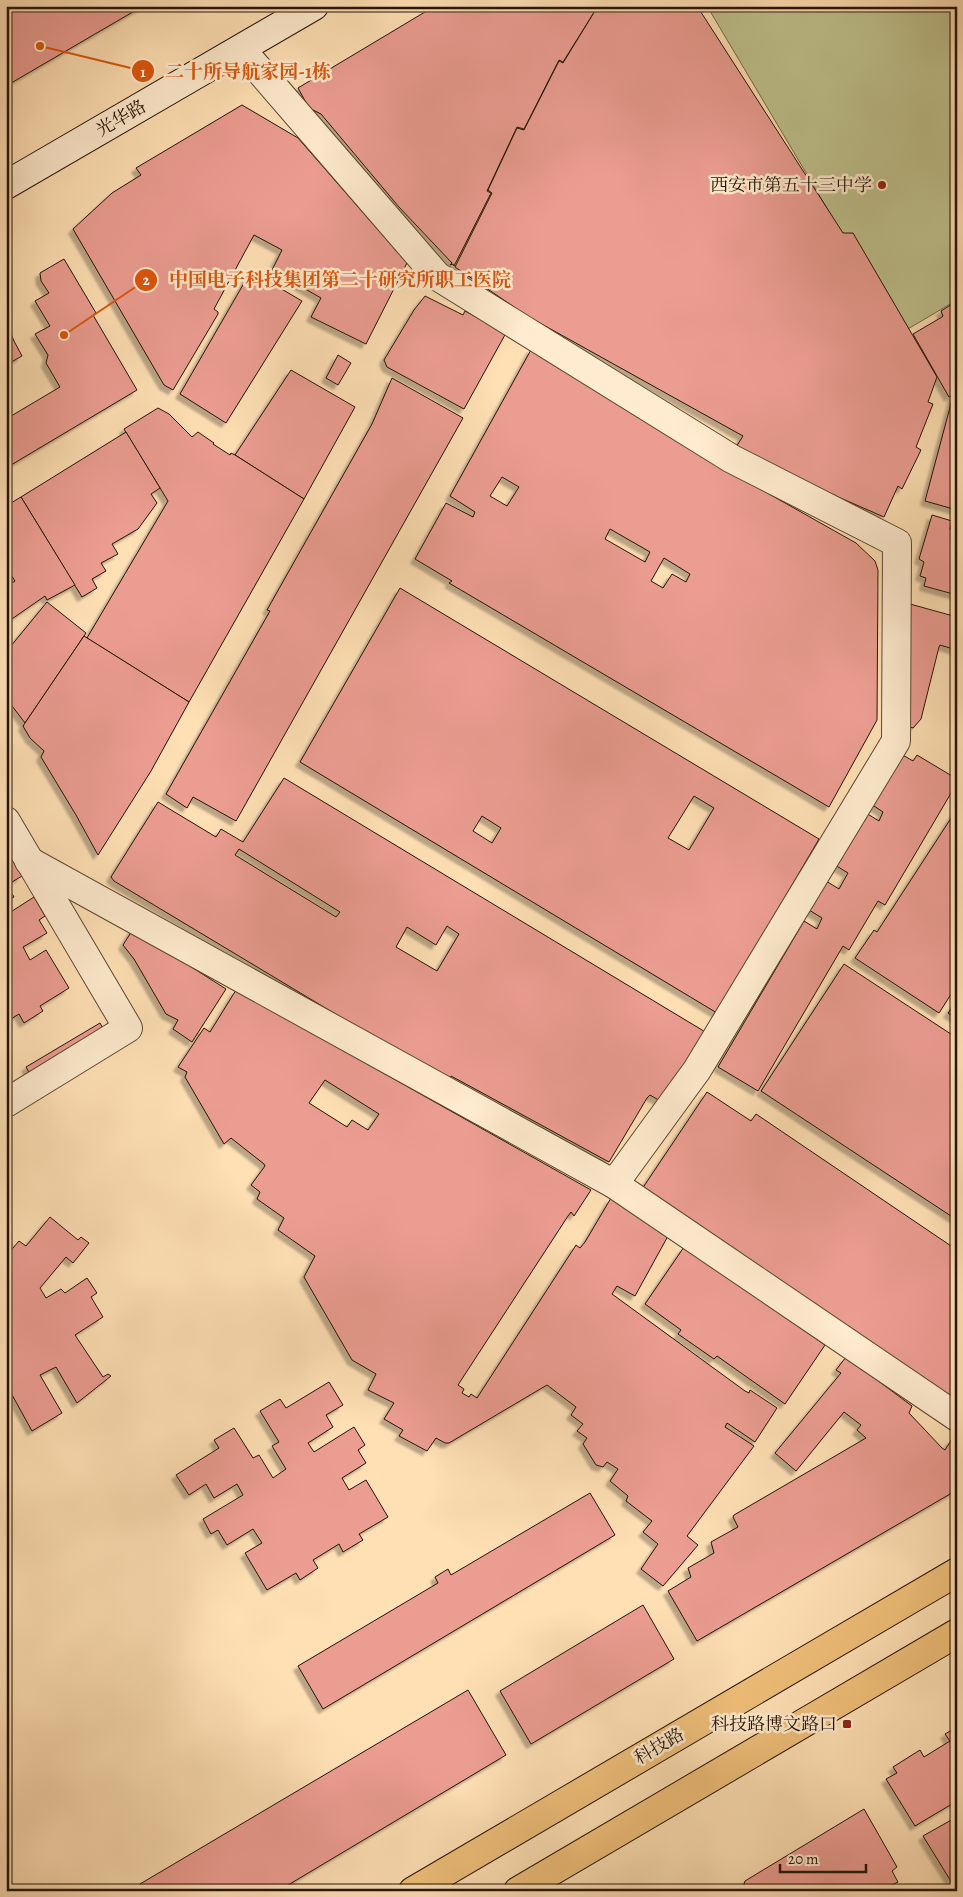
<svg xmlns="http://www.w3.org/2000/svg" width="963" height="1897" font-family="Alegreya,'Noto Serif SC',serif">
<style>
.green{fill:#bfc28e;stroke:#726a49}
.building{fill:#ec9d92;stroke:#241304;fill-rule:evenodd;filter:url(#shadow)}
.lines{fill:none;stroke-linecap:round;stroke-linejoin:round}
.street-casing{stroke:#5b4630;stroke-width:30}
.secondary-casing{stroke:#241304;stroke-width:30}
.primary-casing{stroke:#241304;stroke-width:30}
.street{stroke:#ffebcf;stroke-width:28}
.secondary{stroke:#ffebcf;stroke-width:28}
.primary{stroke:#f0c07a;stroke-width:28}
.poi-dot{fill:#8f2418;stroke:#ffebcf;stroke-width:2}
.labels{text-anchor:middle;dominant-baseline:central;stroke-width:5;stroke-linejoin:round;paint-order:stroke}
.street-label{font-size:18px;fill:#241304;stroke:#ffebcf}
.poi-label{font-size:18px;fill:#241304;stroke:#ffebcf;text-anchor:end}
.leader{fill:none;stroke:#de560c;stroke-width:2}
.callout-dot{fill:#de560c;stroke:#ffebcf;stroke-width:2}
.mark-label{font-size:15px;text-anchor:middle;font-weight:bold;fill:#fff}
.callout-label{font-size:19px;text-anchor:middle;font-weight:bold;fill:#de560c;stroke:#ffebcf;stroke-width:5;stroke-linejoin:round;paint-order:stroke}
</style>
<defs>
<filter id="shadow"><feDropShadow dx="-4.5" dy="4.5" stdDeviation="1" flood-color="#0004"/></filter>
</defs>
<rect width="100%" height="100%" fill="#ffe0b5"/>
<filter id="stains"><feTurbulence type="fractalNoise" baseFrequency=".004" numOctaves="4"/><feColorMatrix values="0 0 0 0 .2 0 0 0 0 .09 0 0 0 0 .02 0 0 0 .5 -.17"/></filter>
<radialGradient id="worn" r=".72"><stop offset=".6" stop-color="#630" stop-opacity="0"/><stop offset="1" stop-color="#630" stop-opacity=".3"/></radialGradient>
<path class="green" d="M707,6h247l3,4v290l-56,33z"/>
<g class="building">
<path d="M6,6h137l-137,80z"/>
<path d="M435,6h163l-35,56 -4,-2 -35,69 -7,-2 -30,64 4,2 -3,6 -34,67 -1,-2 -3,1 2,-2 -53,-56 -78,-93 -12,-6 -11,-20z"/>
<path d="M598,6h99l146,227h10l84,144 -9,25 5,2 -17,43 5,3 -19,39 -4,-3 -14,31 -119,-52 -29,-18 7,-11 -214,-119 -74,-50 37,-74 -4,-3 29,-62 7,2 35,-69 4,2z"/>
<path d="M242,105l56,33 109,125 -41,81 -55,-27 10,-19 -49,-28 10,-20 -28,-15 -40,74 4,3v2l-45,76 -9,-5 -91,-156 39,-36 29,-18 -5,-7z"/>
<path d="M64,259l32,54 -3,2 44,75 -131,78v-49l54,-32 -14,-24 2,-8 -13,-21 15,-8 -15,-25 14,-8 -8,-12 -1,-8z"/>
<path d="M251,271l51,30 -76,122 -46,-29z"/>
<path d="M425,296l38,19 2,-4 41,22 -42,76 -77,-42 -3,-7 30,-50z"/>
<path d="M957,301v91l-8,5 -36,-63 29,-17 1,-1 -2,-5z"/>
<path d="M6,321l8,20 8,15 -16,9z"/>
<path d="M532,348l191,120 133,75 19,18 3,9 -1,150 -48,87 -380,-224 3,-2 -37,-22 31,-56 27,14 2,-5 -25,-16zM502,477l17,10 -12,19 -17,-10zM610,529l40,23 -5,10 -40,-23zM664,558l26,16 -4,8 -14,-8 -9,14 -12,-7z"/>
<path d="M338,355l13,8 -13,22 -12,-7z"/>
<path d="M291,370l64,37 -51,92 -69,-44z"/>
<path d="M392,378l71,40 -227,403 -43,-24 -6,11 -21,-14 104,-183 -3,-1 105,-186z"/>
<path d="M957,393v117l-32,-9 28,-105z"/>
<path d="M158,408l11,6 23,23 6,-5 16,11 -1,1 17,11 1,-2 4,2 69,44 -115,203 -102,-64 81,-137 -44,-72z"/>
<path d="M126,432l34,56 -9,6 6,9 -19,26 -26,15 6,10 -17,9 5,8 -14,8 5,9 -15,9 -61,-100z"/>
<path d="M21,497l54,88 -28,15 -2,-4 -39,27v-28l4,-2 -3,-7 8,-5 -9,-14v-61z"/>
<path d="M932,515l20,6 -2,8 7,1v65l-33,-9 2,-8 -6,-2 4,-14 -5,-3z"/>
<path d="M400,588l419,251 -102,174 -417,-251zM694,796l20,12 -25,42 -21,-12zM482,816l19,12 -9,15 -19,-12z"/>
<path d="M47,602l39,31 -61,90 -19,-25v-46z"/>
<path d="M910,604l47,13v33l-17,-5 -1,2 -18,72 -8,9 -3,-1z"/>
<path d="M84,636l105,66 -38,69 -53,84 -22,-40 -35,-58 3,-6 -14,-13 -7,-12z"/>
<path d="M901,754l12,7 4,-6 40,24v4l-72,122 -7,-4 -29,49 -6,-4 -85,145 -40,-24 86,-146 13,8 5,-11 -13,-8 17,-29 13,8 9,-16 -13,-8 31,-52 13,8 4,-9 -12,-8z"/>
<path d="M284,778l423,255 -45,69 -12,-7 -3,3 -38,64 -145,-79 -13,-7 -1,3 -73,-40 -263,-158 -3,-4 47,-75 58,35 5,-8 22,13zM239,849l101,63 -4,5 -101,-62zM447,926l12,8 -22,37 -41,-24 11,-20 29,18z"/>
<path d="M957,809v176l-18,28 -84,-55 19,-28 3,2z"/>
<path d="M6,853h2l14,23 -15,9 7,12 -8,5z"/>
<path d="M34,897l11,19 -6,4 8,13 -24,14 7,13 16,-10 23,38 -29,18 3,5 -19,12 -5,-9 -13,8v-107z"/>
<path d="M135,926l14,14 77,49 -34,53 -19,-13 5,-9 -12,-6 -32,-55 -11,-14z"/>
<path d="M844,964l113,74v182l-196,-129z"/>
<path d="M236,990l355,200 -17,26 -3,-4 -3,4 -110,169 6,4 -2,4 7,4 2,-3 6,4 99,-153 4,3 5,-6 26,-44 57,38 -33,60 -18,-10 -5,8 133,97 4,2 1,-3 27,18 -22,34 -28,-19 -2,4 29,19 -67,90 11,9 -35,41 -22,-17 17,-25 -15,-12 9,-11 -26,-20 2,-5 -18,-15 8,-12 -11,-7 -4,5 -7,-2 -13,-21 4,-6 -10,-7 6,-7 -12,-9 5,-8 -29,-22 -98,58h-4l-9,-5 -9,13 -28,-15 4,-6 -19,-11 10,-16 -26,-13 8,-16 -24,-14 -48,-83 11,-21 -37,-26 6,-12 -27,-19 3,-7 -9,-7 14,-19 -1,-2 -33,-26 -7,6 -39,-67 2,-5 -9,-5 26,-39 6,4zM325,1080l54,34 -11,16 -16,-10 -5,7 -38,-24z"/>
<path d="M957,1001v18l-9,-6z"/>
<path d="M100,1023l8,15 -70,50 -12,-21z"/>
<path d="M707,1092l44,29 5,-7 201,136v155l-317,-213z"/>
<path d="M50,1217l28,23 3,-3 8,6 -16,20 -7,-6 -26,31 6,10 15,-9 4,4 22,-15 10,15 -6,4 12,20 -28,18 28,42 5,-3 3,2 -34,27 -21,-36 -16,8 22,38 -30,18 -26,-47v-111l4,-5 -4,-4v-8l13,-15 7,5z"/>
<path d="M684,1247l141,98 -40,59 -68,-48 -3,3 -36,-25 3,-4 -36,-26z"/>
<path d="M846,1357l66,49 -3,7 33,35 3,2 7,-11 5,4v47l-260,151 -29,-50 23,-14 -3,-9 26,-15 -3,-11 27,-15 -5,-10 1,-2 132,-77 -9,-8 4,-5 -17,-13 -48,59 -21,-18 66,-80 -5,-3z"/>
<path d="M329,1382l14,23 -17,10 7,12 -25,16 6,9 40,-25 11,18 -7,5 8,13 -24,15 7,12 17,-10 22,37 -29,17 4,6 -20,12 -4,-8 -26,16 5,8 -18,12 -4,-7 -29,17 -22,-37 17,-10 -9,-14 -26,16 -9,-15 -7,4 -8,-15 40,-24 -6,-11 -23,14 -8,-14 -17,11 -13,-20 43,-27 -5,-8 20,-12 19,30 6,-3 14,23 13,-9 -14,-23 7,-4 -19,-31 20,-12 6,9z"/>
<path d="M590,1493l25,42 -292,174 -25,-43 140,-83 -3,-6 13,-8 3,6z"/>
<path d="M643,1605l31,54 -143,85 -31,-53z"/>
<path d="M468,1690l38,65 -228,136h-134l-4,-7z"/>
<path d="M957,1727v74l-42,25 -29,-47 11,-6 -4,-6 27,-17 4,7 26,-16 -5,-7z"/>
<path d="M864,1809l33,58 -5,4 6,11 -10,5 2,4h-148l3,-10z"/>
<path d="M953,1819l4,7v65l-34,-55z"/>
</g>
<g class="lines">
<defs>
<g id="street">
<path d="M241,49l196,227 295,183 165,84 -1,198 -199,329 -83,114"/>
<path d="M6,821l122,207 -122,75"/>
<path d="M29,861l585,323 343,233"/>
</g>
<path id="secondary" d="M6,185l308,-179"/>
<g id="primary">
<path d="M413,1891l544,-319"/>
<path d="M518,1891l439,-258"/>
</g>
</defs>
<use href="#street" class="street-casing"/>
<use href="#secondary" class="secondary-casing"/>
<use href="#primary" class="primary-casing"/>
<use href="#street" class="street"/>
<use href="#secondary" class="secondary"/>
<use href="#primary" class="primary"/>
</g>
<g class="poi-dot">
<circle cx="882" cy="185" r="5"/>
<rect x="842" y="1719" width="10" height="10" rx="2.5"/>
</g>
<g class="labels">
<g class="street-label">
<text transform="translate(121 118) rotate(-30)">光华路</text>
<text transform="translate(659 1746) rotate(-30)">科技路</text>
</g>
<g class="poi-label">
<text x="872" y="185">西安市第五十三中学</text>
<text x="837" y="1724">科技路博文路口</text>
</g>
</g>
<path class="leader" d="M40 46L143 71M64 335L146 280"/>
<g class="callout-dot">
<circle cx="40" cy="46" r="5"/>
<circle cx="64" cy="335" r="5"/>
<circle cx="143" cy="71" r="12"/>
<circle cx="146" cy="280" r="12"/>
</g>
<g class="mark-label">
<text x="143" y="77">1</text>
<text x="146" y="285">2</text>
</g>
<g class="callout-label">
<text x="248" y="78">二十所导航家园-1栋</text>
<text x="340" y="286">中国电子科技集团第二十研究所职工医院</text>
</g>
<rect width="963" height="1897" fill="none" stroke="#ffe0b5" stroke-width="25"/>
<rect x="8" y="8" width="948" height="1882" fill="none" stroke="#241304" stroke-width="2.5"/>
<rect x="12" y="12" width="938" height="1872" fill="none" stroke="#241304"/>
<path d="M780 1864v8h86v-8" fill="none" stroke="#241304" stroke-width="2.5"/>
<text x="788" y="1864" font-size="15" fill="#241304" stroke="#ffebcf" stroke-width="4" paint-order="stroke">20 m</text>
<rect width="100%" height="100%" filter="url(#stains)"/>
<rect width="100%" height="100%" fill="url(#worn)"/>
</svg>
